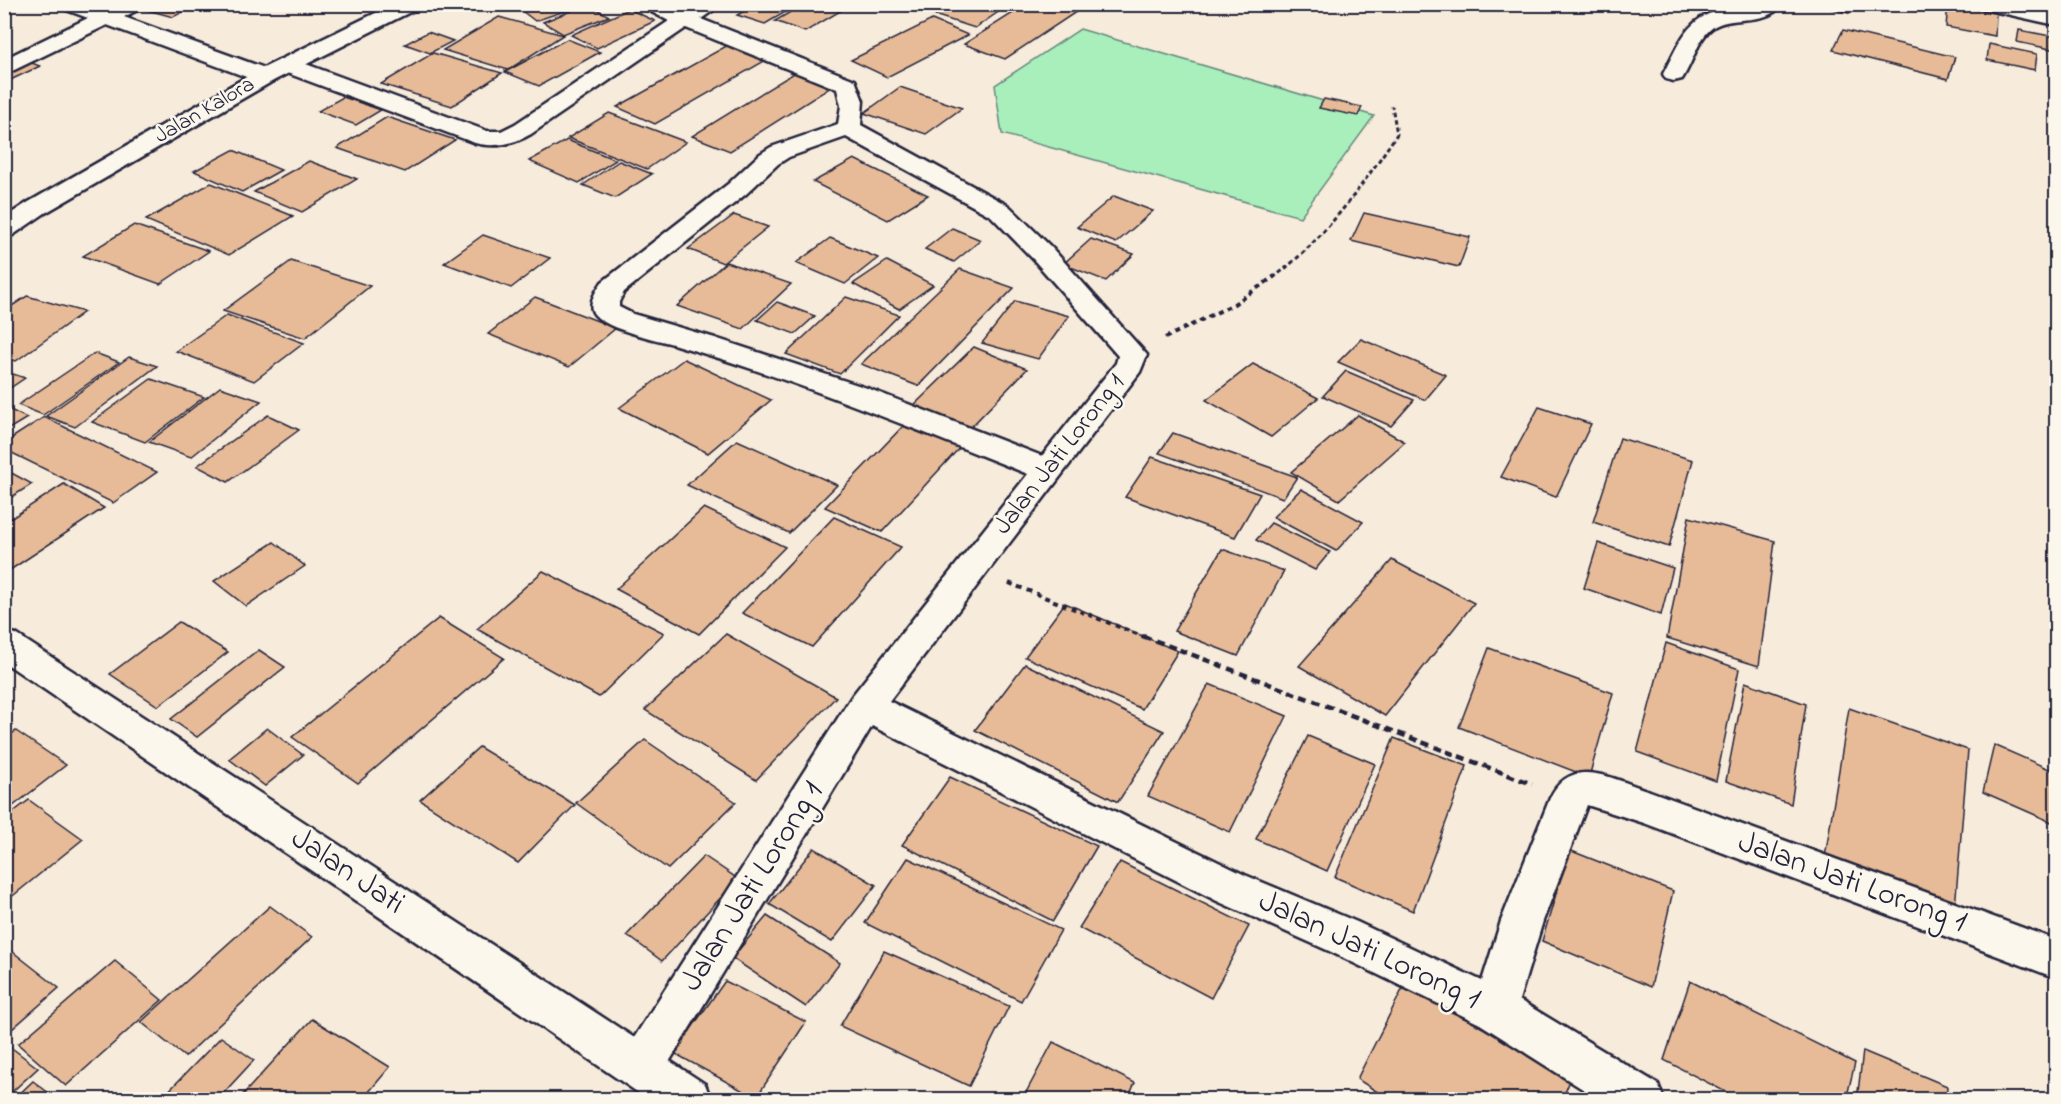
<svg xmlns="http://www.w3.org/2000/svg" width="2061" height="1104" font-family="'Indie Flower',sans-serif">
<style>
.green{fill:#a8efbc;stroke:#65887c;stroke-width:1.5}
.building{fill:#e7bb97;stroke:#22223b;stroke-width:1.5}
.lines{fill:none;stroke-linecap:round;stroke-linejoin:round}
.minor-casing{stroke:#22223b;stroke-width:5}
.tertiary-casing{stroke:#22223b;stroke-width:5}
.path-far2{stroke:#22223b;stroke-width:3;stroke-dasharray:4.5 3;stroke-linecap:butt}
.path-far1{stroke:#22223b;stroke-width:4;stroke-dasharray:5 4.5;stroke-linecap:butt}
.path{stroke:#22223b;stroke-width:4.5;stroke-dasharray:8 5;stroke-linecap:butt}
.minor{fill:#fbf7ec;fill-rule:evenodd}
.tertiary{fill:#fbf7ec;fill-rule:evenodd}
.labels{text-anchor:middle;dominant-baseline:central;stroke-width:5;stroke-linejoin:round;paint-order:stroke}
.far-street-label{font-size:22px;fill:#22223b;stroke:#fbf7ec}
.street-label{font-size:26px;fill:#22223b;stroke:#fbf7ec}
.near-street-label{font-size:32px;fill:#22223b;stroke:#fbf7ec}
</style>
<rect width="100%" height="100%" fill="#f7ebdb"/>
<filter id="ink" filterUnits="userSpaceOnUse"><feTurbulence type="fractalNoise" baseFrequency=".0167" numOctaves="2"/><feDisplacementMap in="SourceGraphic" scale="12" xChannelSelector="R" yChannelSelector="G"/><feConvolveMatrix kernelMatrix="1 2 1 2 8 2 1 2 1" color-interpolation-filters="sRGB"/></filter>
<g filter="url(#ink)">
<path class="green" d="M1080,29l294,87 -74,101 -298,-83 -7,-49z"/>
<g class="building">
<path d="M152,4h46l-25,13 -29,-8z"/>
<path d="M513,4h72l-50,17z"/>
<path d="M588,4l21,12 -46,18 -20,-12z"/>
<path d="M756,4h43l-34,20 -28,-9z"/>
<path d="M804,4h48l-47,28 -30,-11z"/>
<path d="M950,4h60l-35,24 -41,-13z"/>
<path d="M1027,4h61l-83,55 -41,-15z"/>
<path d="M1814,4h39l-4,9z"/>
<path d="M1948,4l48,9 -1,23 -49,-9z"/>
<path d="M629,9l26,12 -58,27 -26,-13z"/>
<path d="M499,17l64,18 -55,35 -65,-20z"/>
<path d="M932,20l36,15 -81,42 -36,-17z"/>
<path d="M1843,30l112,27 -7,22 -115,-29z"/>
<path d="M2019,30l37,7v13l-39,-8z"/>
<path d="M428,32l25,9 -23,12 -25,-9z"/>
<path d="M567,39l33,13 -61,34 -34,-14z"/>
<path d="M730,44l38,15 -113,65 -38,-17z"/>
<path d="M1989,44l48,10 -2,16 -48,-10z"/>
<path d="M4,53l36,13 -36,17z"/>
<path d="M433,53l69,20 -50,33 -71,-22z"/>
<path d="M799,70l37,14 -106,67 -38,-15z"/>
<path d="M900,87l62,21 -36,26 -62,-21z"/>
<path d="M343,97l38,13 -25,15 -38,-14z"/>
<path d="M1324,99l38,8 -4,9 -39,-8z"/>
<path d="M609,113l77,29 -39,27 -79,-31z"/>
<path d="M387,117l68,23 -50,32 -68,-24z"/>
<path d="M567,140l49,20 -37,23 -50,-22z"/>
<path d="M233,150l48,20 -39,22 -48,-21z"/>
<path d="M854,159l74,36 -40,25 -75,-38z"/>
<path d="M309,161l48,18 -55,33 -48,-20z"/>
<path d="M619,161l33,13 -37,24 -32,-13z"/>
<path d="M211,183l82,33 -64,39 -83,-35z"/>
<path d="M1114,196l39,15 -37,32 -39,-16z"/>
<path d="M1364,213l106,24 -11,30 -108,-26z"/>
<path d="M734,215l34,12 -45,36 -35,-14z"/>
<path d="M134,225l75,26 -49,33 -77,-28z"/>
<path d="M952,228l29,12 -27,22 -29,-13z"/>
<path d="M483,235l67,23 -39,30 -67,-25z"/>
<path d="M830,238l48,20 -33,26 -49,-21z"/>
<path d="M1091,239l43,15 -28,27 -43,-17z"/>
<path d="M291,261l79,25 -65,52 -82,-27z"/>
<path d="M887,261l46,24 -34,24 -46,-25z"/>
<path d="M726,262l65,22 -48,45 -66,-23z"/>
<path d="M960,269l54,19 -96,98 -57,-22z"/>
<path d="M27,296l57,16 -68,49 -12,-3v-47z"/>
<path d="M535,297l81,31 -47,39 -81,-33z"/>
<path d="M846,297l53,18 -59,59 -54,-20z"/>
<path d="M1015,301l54,15 -31,43 -56,-16z"/>
<path d="M777,302l38,14 -20,18 -38,-14z"/>
<path d="M227,315l77,28 -50,38 -78,-30z"/>
<path d="M1361,339l85,36 -21,25 -87,-38z"/>
<path d="M974,347l53,22 -60,62 -56,-23z"/>
<path d="M95,353l24,9 -76,53 -25,-10z"/>
<path d="M129,357l28,9 -82,61 -29,-11z"/>
<path d="M684,359l87,41 -63,53 -89,-45z"/>
<path d="M1253,364l65,34 -47,39 -65,-37z"/>
<path d="M4,371l21,7 -21,14z"/>
<path d="M1346,371l68,29 -23,26 -68,-30z"/>
<path d="M151,379l53,18 -59,45 -53,-20z"/>
<path d="M220,387l41,14 -70,56 -42,-15z"/>
<path d="M4,407l23,11 -23,14z"/>
<path d="M1539,407l52,17 -35,73 -55,-20z"/>
<path d="M268,415l31,15 -71,52 -31,-16z"/>
<path d="M1358,415l47,27 -66,58 -48,-28z"/>
<path d="M44,417l113,55 -44,31 -109,-54v-6z"/>
<path d="M908,421l55,23 -81,88 -57,-25z"/>
<path d="M1173,433l124,44 -14,21 -124,-45z"/>
<path d="M1620,438l73,22 -24,87 -76,-25z"/>
<path d="M737,440l100,45 -48,48 -102,-48z"/>
<path d="M1152,457l108,37 -25,43 -110,-40z"/>
<path d="M4,469l28,15 -28,18z"/>
<path d="M64,484l40,24 -100,66v-51z"/>
<path d="M1301,489l62,33 -27,29 -63,-34z"/>
<path d="M704,508l81,39 -86,87 -83,-45z"/>
<path d="M834,517l67,30 -89,100 -70,-34z"/>
<path d="M1689,517l86,24 -16,125 -92,-28z"/>
<path d="M1271,523l59,29 -15,18 -59,-30z"/>
<path d="M274,542l31,24 -59,40 -32,-25z"/>
<path d="M1598,543l75,25 -12,47 -77,-27z"/>
<path d="M1222,549l62,22 -46,85 -64,-25z"/>
<path d="M1392,560l82,43 -89,113 -86,-50z"/>
<path d="M543,571l121,62 -65,64 -122,-68z"/>
<path d="M1065,603l113,48 -36,58 -117,-52z"/>
<path d="M439,618l65,40 -146,125 -66,-46z"/>
<path d="M179,622l49,30 -70,54 -48,-32z"/>
<path d="M726,634l110,63 -80,83 -111,-70z"/>
<path d="M1666,643l73,26 -23,112 -79,-29z"/>
<path d="M1489,648l124,45 -24,84 -130,-50z"/>
<path d="M259,650l26,17 -88,70 -26,-18z"/>
<path d="M1025,664l139,67 -46,71 -143,-72z"/>
<path d="M1745,682l61,22 -15,100 -65,-23z"/>
<path d="M1209,684l78,32 -57,116 -82,-36z"/>
<path d="M1849,708l119,42 -13,158 -130,-51z"/>
<path d="M267,728l36,27 -38,31 -36,-27z"/>
<path d="M16,731l50,34 -62,48v-74z"/>
<path d="M1308,736l67,28 -48,107 -71,-32z"/>
<path d="M1394,738l73,28 -54,145 -78,-34z"/>
<path d="M645,740l91,62 -68,67 -92,-66z"/>
<path d="M1994,745l62,27v52l-73,-32z"/>
<path d="M479,747l96,58 -57,58 -98,-63z"/>
<path d="M950,777l147,69 -44,75 -151,-76z"/>
<path d="M29,800l54,39 -79,64v-84z"/>
<path d="M814,848l62,37 -44,57 -63,-38z"/>
<path d="M1569,850l104,41 -22,96 -109,-46z"/>
<path d="M704,856l34,23 -76,82 -35,-26z"/>
<path d="M908,858l153,72 -40,71 -156,-78z"/>
<path d="M1120,862l129,64 -38,72 -132,-70z"/>
<path d="M270,906l42,31 -127,120 -44,-35z"/>
<path d="M767,916l73,47 -34,44 -74,-49z"/>
<path d="M4,945l55,43 -55,48z"/>
<path d="M884,951l125,55 -40,80 -129,-60z"/>
<path d="M115,961l47,39 -96,86 -48,-42z"/>
<path d="M725,981l81,41 -50,76 -82,-45z"/>
<path d="M1690,981l165,82 -9,37h-105l-77,-40z"/>
<path d="M1405,984l166,94 -9,22h-172l-33,-21z"/>
<path d="M312,1019l78,48 -28,33h-124z"/>
<path d="M221,1037l33,23 -37,40h-57z"/>
<path d="M4,1042l34,26 -34,31z"/>
<path d="M1053,1042l82,41 -8,17h-105z"/>
<path d="M1863,1051l84,35 -1,14h-89z"/>
<path d="M33,1081l25,19h-45z"/>
</g>
<g class="lines">
<defs>
<g id="minor">
<path d="M58,4h31l16,6 12,-6h27l-3,4 -17,9 149,54 3,5 -3,5 -8,2 -8,-2 -150,-56 -103,50v-16l84,-41 -27,-10z"/>
<path d="M641,4h28l14,8 13,-8h26l-21,15 154,61 8,21 -2,24 148,81 42,41 96,108 -7,17 -251,329 356,174 112,47 125,59 19,-60 49,-123c21,-45 64,-18 100,-7l406,149v38l-412,-155 -57,-18 -44,116 -24,79 139,84 6,16h-64l-120,-76 -153,-74 -110,-49 -345,-175 -215,356 -16,7 -16,-7 -6,-15 6,-15 227,-356 176,-222c-116,-46 -232,-94 -352,-129 -20,-6 -68,-15 -81,-30 -9,-10 1,-24 7,-33l126,-98 32,-30 11,-7 67,-23 3,-18 -4,-17 -151,-61 -155,106c-17,10 -37,14 -56,9l-196,-73 -3,-5 3,-5 8,-2 8,2 192,71h14l14,-7 154,-103 -25,-13zM846,137l145,79 42,43 85,97 -2,7 -74,93 -175,-68 -152,-50 -82,-24 -14,-7v-5l5,-10 122,-98 32,-30 11,-7z"/>
<path d="M1976,4h42l38,9v12l-77,-17z"/>
<path d="M1756,5l26,-1c-15,22 -47,11 -67,22 -17,10 -22,37 -33,53l-8,2 -8,-2 -3,-5c13,-24 23,-55 52,-62 14,-3 28,-3 41,-7z"/>
</g>
<g id="tertiary">
<path d="M394,4h27l-3,4 -145,73 -228,132 -32,22 -9,3v-20l23,-15 230,-132z"/>
<path d="M4,631l12,3 689,450 6,16h-62l-645,-438z"/>
</g>
</defs>
<use href="#minor" class="minor-casing"/>
<use href="#tertiary" class="tertiary-casing"/>
<path class="path-far2" d="M1273,278c51,-38 89,-92 124,-144l-5,-28"/>
<g class="path-far1">
<path d="M1165,338l69,-34 41,-28"/>
<path d="M1009,583l138,55"/>
</g>
<path class="path" d="M1143,636l389,148"/>
<use href="#minor" class="minor"/>
<use href="#tertiary" class="tertiary"/>
</g>
</g>
<g class="labels">
<g class="far-street-label">
<text transform="translate(205 111) rotate(-30)">Jalan Kalora</text>
</g>
<g class="street-label">
<text transform="translate(1060 455) rotate(-52)">Jalan Jati Lorong 1</text>
</g>
<g class="near-street-label">
<text transform="translate(347 872) rotate(34)">Jalan Jati</text>
<text transform="translate(1852 883) rotate(20)">Jalan Jati Lorong 1</text>
<text transform="translate(753 887) rotate(-58)">Jalan Jati Lorong 1</text>
<text transform="translate(1369 951) rotate(25)">Jalan Jati Lorong 1</text>
</g>
</g>
<rect width="2061" height="1104" fill="none" stroke="#fbf7ec" stroke-width="24"/>
<rect x="12" y="12" width="2037" height="1080" fill="none" stroke="#22223b" stroke-width="2" filter="url(#ink)"/>
</svg>
